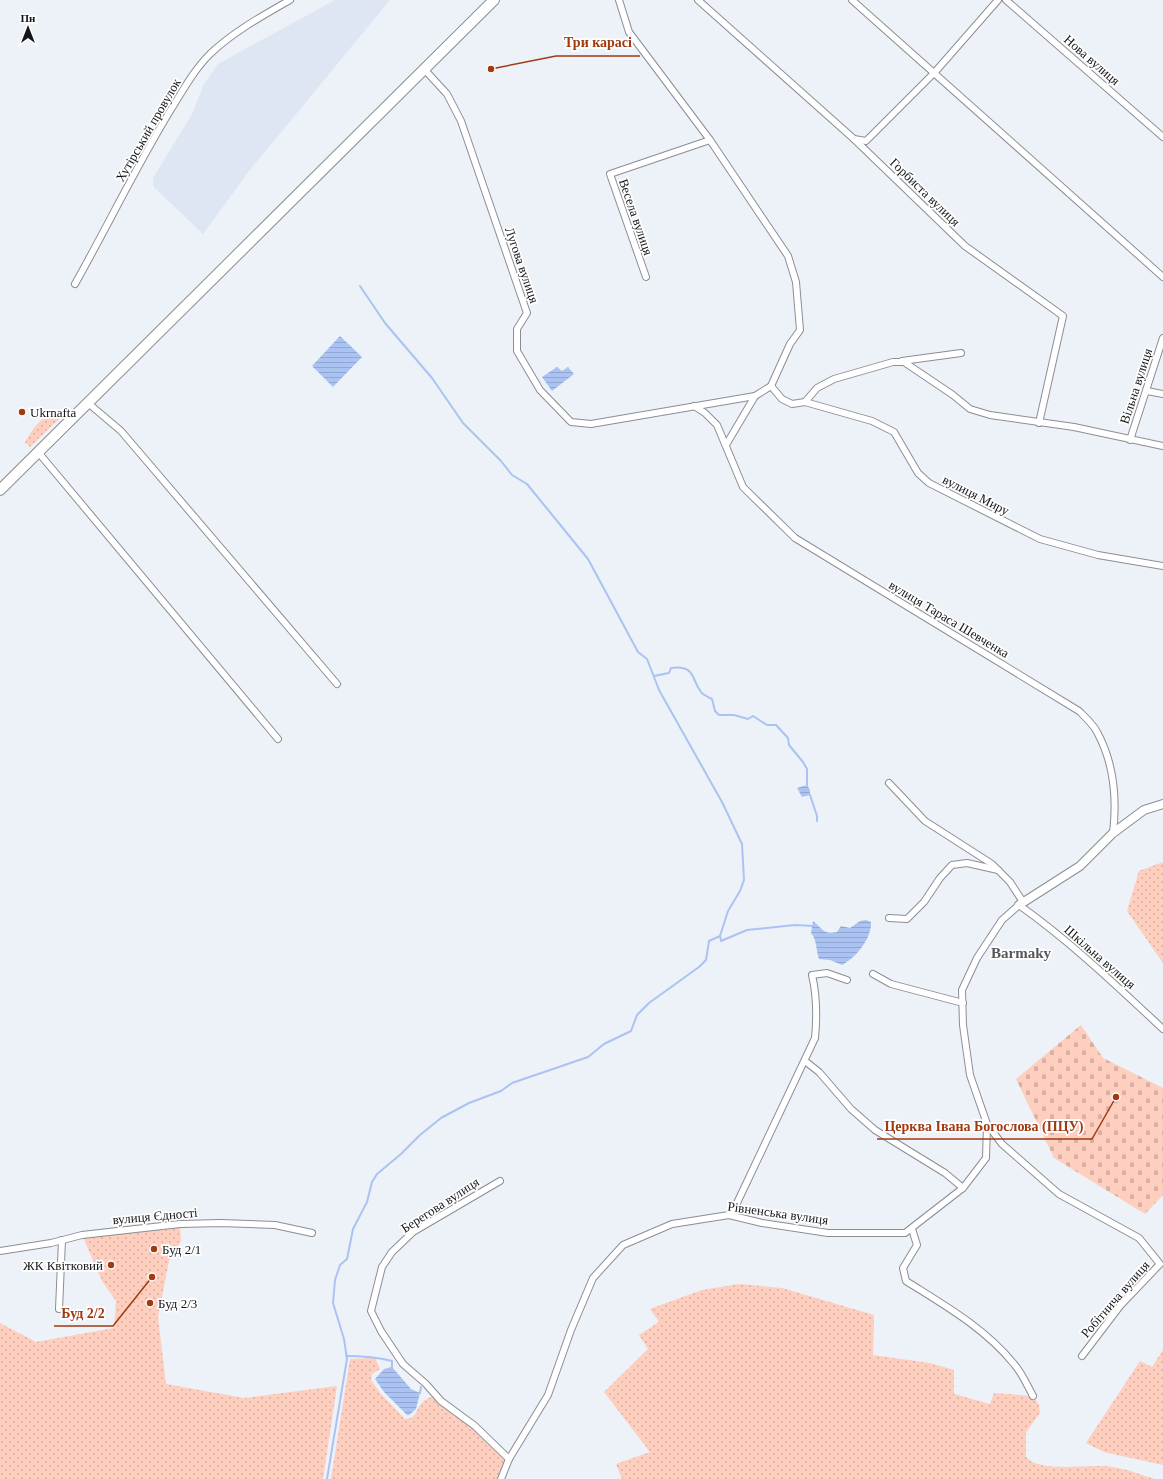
<svg xmlns="http://www.w3.org/2000/svg" width="1163" height="1479" viewBox="0 0 1163 1479" font-family="Georgia,serif">
<style>
.built{fill:#dee5f3}
.green{fill:url(#green-dots)}
.cemetery{fill:url(#cemetery-stones)}
.water{fill:url(#water-rules)}
.lines{fill:none;stroke-linecap:round;stroke-linejoin:round}
.stream{stroke:#abc3f2;stroke-width:2}
.minor-casing{stroke:#8b8e95;stroke-width:8}
.tertiary-casing{stroke:#8b8e95;stroke-width:10}
.primary-casing{stroke:#8b8e95;stroke-width:12}
.minor{stroke:#fff;stroke-width:6}
.tertiary{stroke:#fff;stroke-width:8}
.primary{stroke:#fff;stroke-width:10}
.poi-dot{fill:#a03a11;stroke:#fff;stroke-width:1.5}
.labels{text-anchor:middle;dominant-baseline:central;stroke-width:3.5;stroke-linejoin:round;paint-order:stroke}
.street-label{font-size:13px;fill:#141518;stroke:#fff}
.poi-label{font-size:13px;fill:#141518;stroke:#fff;text-anchor:start}
.quarter-label{font-size:15px;font-weight:bold;fill:#53565b;stroke:#fff}
.leader{fill:none;stroke:#a03a11;stroke-width:1.5}
.callout-dot{fill:#a03a11;stroke:#fff;stroke-width:1.5}
.callout-label{font-size:14px;text-anchor:middle;font-weight:bold;fill:#a03a11;stroke:#fff;stroke-width:3.5;stroke-linejoin:round;paint-order:stroke}
</style>
<defs>
<pattern id="green-dots" width="8" height="8" patternUnits="userSpaceOnUse"><rect width="8" height="8" fill="#fecebf"/><path d="M2 2h.1M6 6h.1" fill="none" stroke="#d9b0a3" stroke-width="1.8" stroke-linecap="round"/></pattern>
<pattern id="cemetery-stones" width="16" height="16" patternUnits="userSpaceOnUse"><rect width="16" height="16" fill="#fecebf"/><path d="M2 7V4a2 2 0 0 1 4 0v3zM10 15v-3a2 2 0 0 1 4 0v3z" fill="#d9b0a3"/></pattern>
<pattern id="water-rules" width="6" height="5" patternUnits="userSpaceOnUse"><rect width="6" height="5" fill="#abc3f2"/><path d="M0 2.5h6" fill="none" stroke="#92a7cf"/></pattern>
</defs>
<rect width="100%" height="100%" fill="#edf1f8"/>
<polygon class="built" points="335,0 390,0 249,171 203,234 153,186 153,178 192,114 204,84 218,64"/>
<g class="green">
<path d="M61,411L63,415L30,447L25,442C33,428 44,412 61,411Z"/>
<polygon points="1163,862 1163,963 1127,911 1139,871"/>
<polygon points="180,1224 181,1241 169,1261 158,1317 166,1384 244,1398 337,1386 323,1479 0,1479 0,1323 36,1342 114,1328 116,1301 102,1281 82,1235"/>
<path d="M739,1284L782,1288L874,1315L873,1355L930,1363L954,1370V1394L990,1404L994,1393L1033,1396L1039,1405L1040,1413L1026,1432V1457C1041,1474 1090,1463 1113,1467C1127,1469 1141,1475 1155,1479H622L616,1464L650,1452L604,1392L648,1349L639,1335L659,1322L650,1309L702,1290Z"/>
<polygon points="1163,1350 1163,1465 1104,1452 1086,1443 1140,1361 1152,1367"/>
<path d="M375,1358L380,1369L372,1374L371,1380L381,1394L405,1419C418,1419 416,1407 424,1401C426,1399 430,1398 433,1396L439,1403L473,1428L506,1460L497,1479H331L350,1359Z"/>
</g>
<polygon class="cemetery" points="1081,1025 1103,1058 1163,1088 1163,1195 1145,1214 1054,1158 1016,1079"/>
<g class="water">
<polygon points="340,336 362,357 333,387 312,366"/>
<polygon points="557,367 562,371 568,367 574,374 552,391 542,377"/>
<polygon points="807,785 810,790 810,795 802,797 797,788"/>
<path d="M866,920L871,922C872,938 856,958 842,965L830,960L819,959C816,950 817,940 811,933L813,921C822,928 823,935 837,932L841,926L850,928L860,921Z"/>
<polygon points="392,1367 411,1389 420,1393 416,1409 409,1415 407,1415 384,1392 375,1379 384,1369"/>
</g>
<g class="lines">
<g class="stream">
<path d="M654,676L669,673L671,668C696,665 691,679 701,692C703,695 708,697 712,699L715,711L719,715H734L748,719L753,716L767,725H776L788,738L789,745L803,762L807,769V785"/>
<polyline points="810,795 817,816 817,821"/>
<polyline points="720,936 721,941 747,930 795,925 813,926"/>
<path d="M346,1356C363,1356 376,1357 392,1361V1367"/>
<polyline points="420,1393 421,1387"/>
<polyline points="327,1479 347,1359 344,1339 333,1303 335,1280 340,1265 347,1259 353,1229 367,1202 372,1182 377,1174 401,1154 420,1135 441,1118 469,1103 501,1091 512,1083 588,1057 604,1044 631,1031 637,1015 649,1003 699,967 706,960 709,941 720,936 728,911 740,891 744,880 742,844 722,802 659,690 647,659 638,652 588,559 527,484 512,475 501,461 463,423 432,378 385,323 360,286"/>
</g>
<defs>
<g id="minor">
<polyline points="619,0 629,32 710,140 788,256 796,282 800,330 790,344 771,386 755,396 726,445"/>
<polyline points="698,0 854,139 965,246 1063,316 1039,423"/>
<polyline points="852,0 1163,277"/>
<polyline points="1006,0 1163,137"/>
<polyline points="424,69 447,94 461,121 527,313 517,329 517,351 540,390 571,422 591,424 755,396"/>
<polyline points="854,139 866,141 935,72 998,0"/>
<polyline points="646,277 610,174 710,140"/>
<path d="M75,284C107,227 136,167 170,111C182,92 193,71 210,54C233,32 262,16 290,0"/>
<polyline points="902,361 961,353"/>
<polyline points="771,386 782,399 792,404 805,402 817,388 834,379 893,362 904,362 953,395 970,409 990,415 1074,427 1163,446"/>
<polyline points="1147,391 1163,394"/>
<polyline points="805,402 872,421 894,432 918,473 929,483 1040,539 1098,555 1163,566"/>
<polyline points="88,403 121,431 337,684"/>
<path d="M694,406L705,413L717,425L743,487L795,538L1079,711C1085,717 1093,724 1097,732C1114,763 1117,799 1113,833"/>
<polyline points="1130,440 1163,338"/>
<polyline points="38,452 278,739"/>
<polyline points="889,783 925,821 992,864 1010,882 1023,902"/>
<polyline points="889,918 907,919 924,902 940,878 952,865 967,863 998,870"/>
<polyline points="873,974 891,984 963,1003"/>
<polyline points="805,1061 819,1072 851,1109 875,1130 945,1173 963,1188"/>
<polyline points="987,1124 1002,1144 1059,1194 1139,1238 1160,1264 1120,1306 1082,1356"/>
<polyline points="500,1181 413,1232 392,1252 382,1267 371,1311 381,1331 403,1364 426,1384 441,1401 475,1426 509,1459"/>
<path d="M729,1215L737,1203L815,1038C817,1017 817,996 812,975L827,973L847,980"/>
<path d="M912,1229L917,1245L903,1268L906,1281C944,1305 985,1328 1014,1364C1022,1373 1027,1385 1033,1396"/>
<polyline points="0,1251 51,1243 82,1235 180,1224 221,1223 275,1225 312,1233"/>
<polyline points="59,1309 62,1240"/>
<path d="M501,1479L509,1459L548,1395L571,1330L593,1278L623,1245L672,1224L729,1215L762,1223L828,1233H905L963,1188L986,1158L987,1124L970,1075L963,1025L962,990L977,958L1002,920L1019,905C1071,942 1117,986 1163,1029"/>
</g>
<polyline id="tertiary" points="1019,905 1080,866 1113,833 1144,810 1163,804"/>
<polyline id="primary" points="0,490 494,0"/>
</defs>
<use href="#minor" class="minor-casing"/>
<use href="#tertiary" class="tertiary-casing"/>
<use href="#primary" class="primary-casing"/>
<use href="#minor" class="minor"/>
<use href="#tertiary" class="tertiary"/>
<use href="#primary" class="primary"/>
</g>
<g class="poi-dot">
<circle cx="22" cy="412" r="4"/>
<circle cx="154" cy="1249" r="4"/>
<circle cx="111" cy="1265" r="4"/>
<circle cx="150" cy="1303" r="4"/>
</g>
<g class="labels">
<g class="street-label">
<text transform="translate(1092 60) rotate(41)">Нова вулиця</text>
<text transform="translate(148 130) rotate(-60)">Хутірський провулок</text>
<text transform="translate(925 192) rotate(44)">Горбиста вулиця</text>
<text transform="translate(636 217) rotate(71)">Весела вулиця</text>
<text transform="translate(522 265) rotate(71)">Лугова вулиця</text>
<text transform="translate(1136 386) rotate(-72)">Вільна вулиця</text>
<text transform="translate(976 495) rotate(27)">вулиця Миру</text>
<text transform="translate(949 619) rotate(31)">вулиця Тараса Шевченка</text>
<text transform="translate(1100 957) rotate(41)">Шкільна вулиця</text>
<text transform="translate(440 1205) rotate(-33)">Берегова вулиця</text>
<text transform="translate(778 1213) rotate(8)">Рівненська вулиця</text>
<text transform="translate(155 1216) rotate(-5)">вулиця Єдності</text>
<text transform="translate(1115 1299) rotate(-49)">Робітнича вулиця</text>
</g>
<g class="poi-label">
<text x="30" y="412">Ukrnafta</text>
<text x="162" y="1249">Буд 2/1</text>
<text x="103" y="1265" text-anchor="end">ЖК Квітковий</text>
<text x="158" y="1303">Буд 2/3</text>
</g>
<g class="quarter-label">
<text x="1021" y="953">Barmaky</text>
</g>
</g>
<path class="leader" d="M491 69L556 56H640M1116 1097L1092 1139H877M152 1277L113 1326H54"/>
<g class="callout-dot">
<circle cx="491" cy="69" r="4"/>
<circle cx="1116" cy="1097" r="4"/>
<circle cx="152" cy="1277" r="4"/>
</g>
<g class="callout-label">
<text x="598" y="47">Три карасі</text>
<text x="984" y="1131">Церква Івана Богослова (ПЦУ)</text>
<text x="83" y="1318">Буд 2/2</text>
</g>
<g transform="translate(28 28)" stroke="#ffffff" stroke-width="3" paint-order="stroke">
<path d="M0-3L7 15L0 10L-7 15Z" fill="#141518"/>
<text y="-6" font-size="11" font-weight="bold" text-anchor="middle" fill="#141518">Пн</text>
</g>
</svg>
